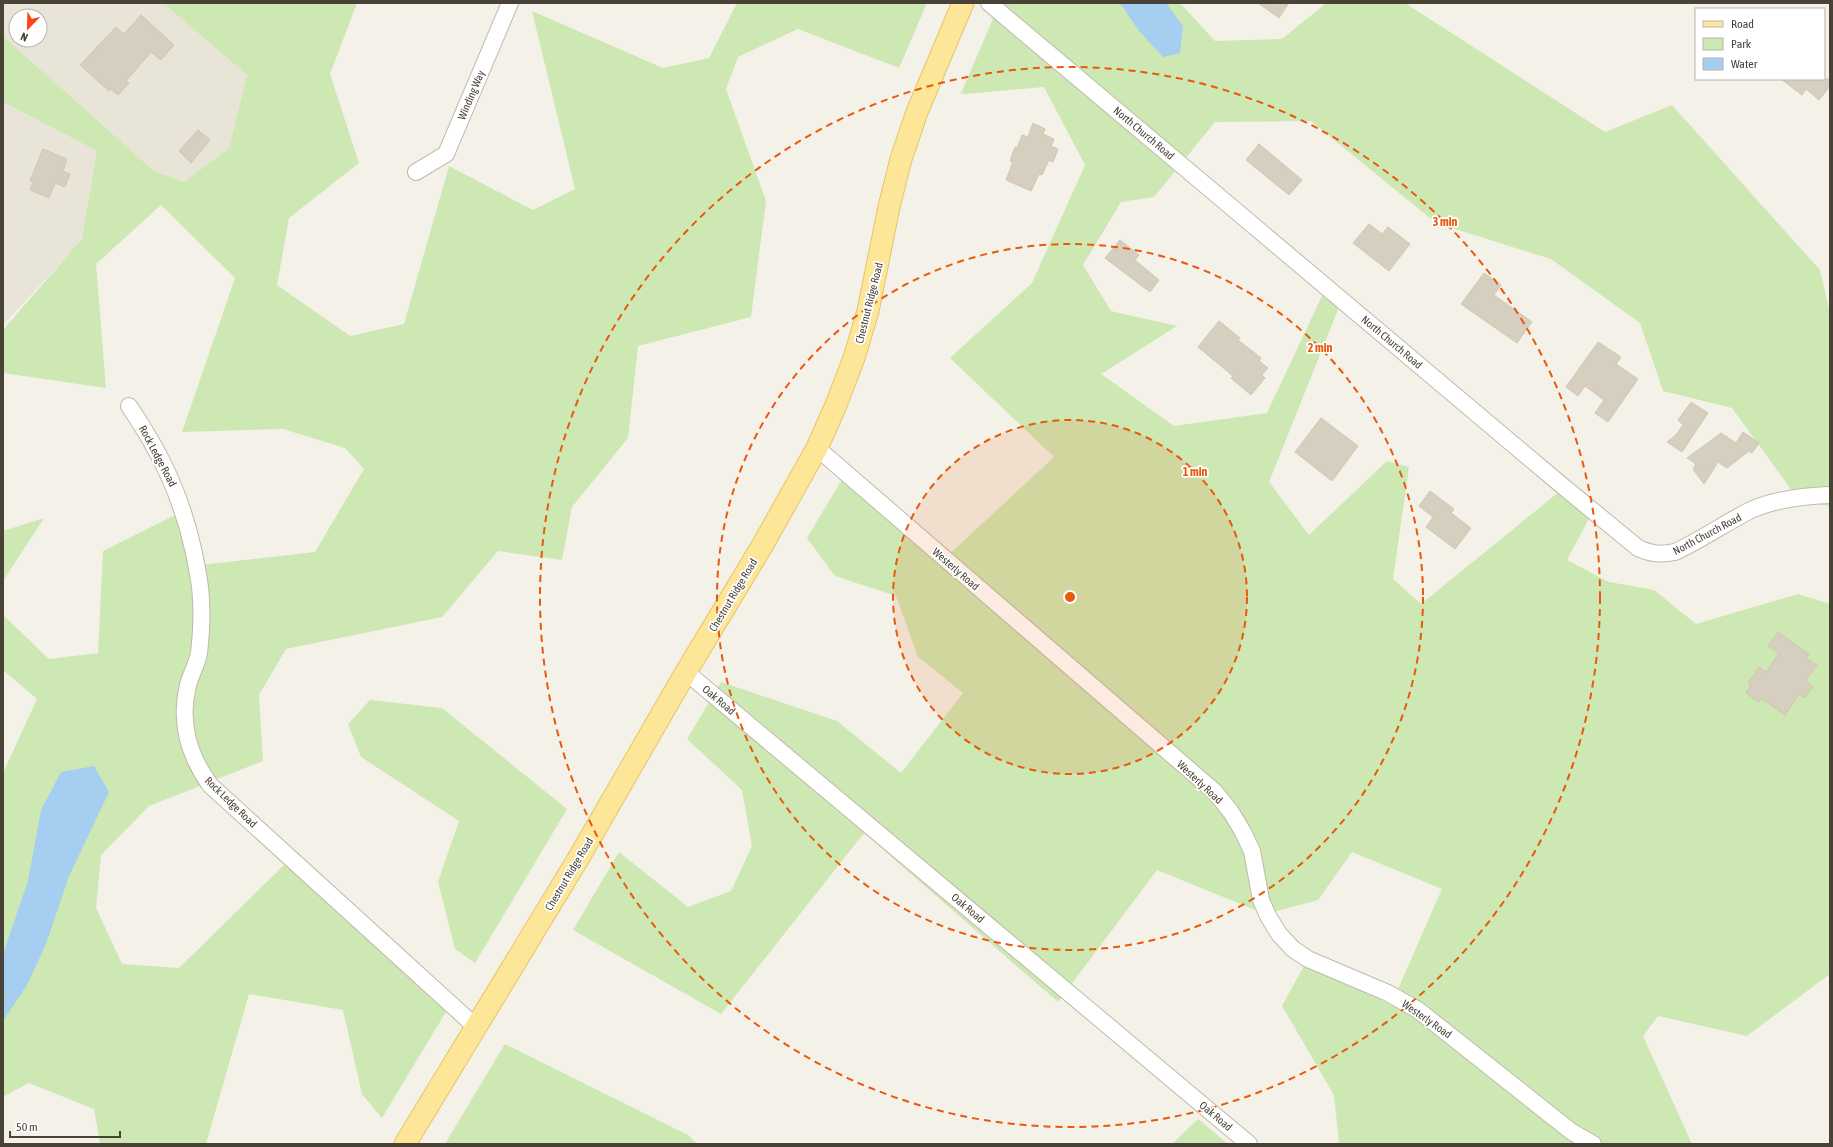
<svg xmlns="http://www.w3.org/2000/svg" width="1833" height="1147" viewBox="0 0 1833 1147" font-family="'Asap Condensed',sans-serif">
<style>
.residential{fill:#e8e4d7;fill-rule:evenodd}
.green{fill:#cde8b2}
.water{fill:#a5cef1}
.building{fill:#d6cebe;stroke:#d1c6b1}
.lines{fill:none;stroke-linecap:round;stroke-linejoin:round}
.minor-casing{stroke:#c0baab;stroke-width:18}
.major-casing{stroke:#e4c567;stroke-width:23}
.minor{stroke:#fff;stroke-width:16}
.major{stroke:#fee698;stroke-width:21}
.ring{fill:none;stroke:#e8590c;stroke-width:2;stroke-dasharray:7 5}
.labels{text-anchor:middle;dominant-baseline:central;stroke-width:3.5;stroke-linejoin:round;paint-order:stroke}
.street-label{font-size:11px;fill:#484237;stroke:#fff}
.centre{fill:#e8590c;stroke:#fff;stroke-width:2}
.ring-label{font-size:12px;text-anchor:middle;font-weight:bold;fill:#e8590c;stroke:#fff;stroke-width:3.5;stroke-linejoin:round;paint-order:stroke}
</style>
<rect width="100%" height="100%" fill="#f4f1e9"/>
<g class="residential">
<path d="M3,3H163L247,75L229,148L184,182L154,171L3,36ZM16,16H40V40H16Z"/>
<polygon points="3,102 97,151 83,239 3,325"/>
</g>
<g class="green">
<polygon points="163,3 357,3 330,74 359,163 289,218 277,285 350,336 404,324 449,166 533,210 575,189 532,11 663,68 709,58 737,3 927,3 899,68 798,29 738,57 726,89 766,201 751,317 638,346 628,438 572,507 562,560 498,551 442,617 286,649 259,695 263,761 149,806 101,855 96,908 122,964 179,968 285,864 449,1007 382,1118 362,1094 343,1010 249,994 206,1144 100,1144 94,1109 29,1083 3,1097 3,773 37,699 3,670 3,615 49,659 98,653 103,551 179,513 191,566 315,552 364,469 345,448 283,429 182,432 235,278 161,205 96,264 106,388 3,373 3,330 82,239 97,151 3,102 3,36 154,171 184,182 229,148 247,75"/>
<polygon points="1000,3 1180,3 1215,41 1282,39 1324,5 1323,3 1405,3 1605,132 1672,105 1820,270 1830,313 1830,506 1798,499 1732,408 1663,391 1640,323 1551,259 1436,223 1311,121 1215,122 1154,197 1121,202 1083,265 1111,311 1177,326 1101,374 1174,426 1267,413 1322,296 1339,307 1269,482 1309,535 1387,461 1409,467 1393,579 1421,604 1560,491 1591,515 1567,560 1609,582 1654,590 1696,624 1798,594 1830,604 1830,974 1747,1036 1658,1016 1643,1036 1692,1144 1339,1144 1334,1095 1282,1006 1306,962 1391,1005 1442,889 1352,852 1318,900 1265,914 1157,870 1058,1002 864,833 721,1014 573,930 619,852 688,907 731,891 752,846 742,790 687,739 721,682 837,721 901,773 963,693 918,657 896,596 835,576 807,538 843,478 944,559 1054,457 950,358 1032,283 1085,165 1044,87 966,94 961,93"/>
<polygon points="44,518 3,581 3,531"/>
<polygon points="370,700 442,708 567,809 475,963 455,949 438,882 459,821 361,757 348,724"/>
<polygon points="505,1044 688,1135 697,1144 445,1144"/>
<polygon points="1198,1119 1228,1144 1172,1144"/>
</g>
<g class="water">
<polygon points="1120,3 1166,3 1183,26 1180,53 1163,57 1139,31"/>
<polygon points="94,766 109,792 69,876 46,944 27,985 3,1021 3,954 28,881 41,810 61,772"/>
</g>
<g class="building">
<polygon points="1258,3 1289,3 1279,18"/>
<polygon points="141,15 174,45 161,60 151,52 126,81 129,83 118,95 111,89 109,91 80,65 116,27 124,34"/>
<polygon points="1781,79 1830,79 1830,86 1819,100 1806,89 1802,95"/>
<polygon points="1033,123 1045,129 1043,134 1054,139 1051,146 1058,149 1053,162 1049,160 1042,175 1039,174 1031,191 1006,180 1013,162 1010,161 1015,147 1017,148 1022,135 1028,137"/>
<polygon points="198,130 210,140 191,163 179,151"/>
<polygon points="1259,144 1302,180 1289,195 1246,160"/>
<polygon points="43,149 67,159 63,171 70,174 65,187 55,183 49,198 30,190 33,182 30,181"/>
<polygon points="1369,224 1382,234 1388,227 1410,244 1389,271 1353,243"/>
<polygon points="1120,240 1139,255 1135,260 1159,280 1150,292 1105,258"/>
<polygon points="1484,273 1501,285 1494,295 1532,322 1517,343 1461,304"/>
<polygon points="1219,321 1240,338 1238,340 1261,358 1259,361 1268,368 1262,375 1265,378 1251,395 1231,378 1233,376 1198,347"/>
<polygon points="1598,342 1621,357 1616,364 1638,379 1608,422 1595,413 1604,400 1585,386 1578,396 1566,387"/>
<polygon points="1691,402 1708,413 1682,452 1667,442 1676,435 1683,425 1678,420"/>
<polygon points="1321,418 1358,446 1332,481 1295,452"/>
<polygon points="1743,432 1759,443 1752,453 1749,451 1727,468 1718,462 1704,484 1693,469 1696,464 1687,458 1721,433 1736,443"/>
<polygon points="1430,491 1454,509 1451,513 1471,528 1455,549 1426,527 1433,517 1419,506"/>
<polygon points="1778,632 1809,654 1806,658 1817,665 1805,681 1813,686 1805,698 1799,694 1785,715 1762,699 1759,702 1746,693 1751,686 1748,683 1759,667 1766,672 1779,653 1768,646"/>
</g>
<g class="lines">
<defs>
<g id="minor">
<path d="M989,3L1559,483L1638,548C1651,554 1661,555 1675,552C1701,540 1725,523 1751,510C1775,499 1804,496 1830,495"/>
<polyline points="416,172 446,154 510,3"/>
<path d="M129,406C161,453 182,497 194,553C197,569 201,585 201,601C202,618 201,636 199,653C197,664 191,674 188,685C179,722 188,754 210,785L476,1027"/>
<polyline points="817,448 1215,792 1231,812 1243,832 1252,851 1261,900 1268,916 1279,934 1293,949 1308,959 1388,993 1418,1010 1572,1132 1593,1144"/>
<polyline points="686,672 1249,1144"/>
</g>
<polyline id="major" points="405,1144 578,859 686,672 762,546 817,448 836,405 854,358 868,311 889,207 901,159 917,112 963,3"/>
</defs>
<use href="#minor" class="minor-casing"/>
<use href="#major" class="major-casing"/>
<use href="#minor" class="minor"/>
<use href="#major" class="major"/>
</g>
<circle cx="1070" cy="597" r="177" fill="#e8590c" fill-opacity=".12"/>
<g class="ring">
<circle cx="1070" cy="597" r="177"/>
<circle cx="1070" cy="597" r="353"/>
<circle cx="1070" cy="597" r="530"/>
</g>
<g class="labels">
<g class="street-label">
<text transform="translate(471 95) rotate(-67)">Winding Way</text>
<text transform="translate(1144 133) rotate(40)">North Church Road</text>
<text transform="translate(869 303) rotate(-76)">Chestnut Ridge Road</text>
<text transform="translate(1392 342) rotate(40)">North Church Road</text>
<text transform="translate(158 456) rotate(62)">Rock Ledge Road</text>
<text transform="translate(1707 534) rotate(-28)">North Church Road</text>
<text transform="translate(956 569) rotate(41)">Westerly Road</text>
<text transform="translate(733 595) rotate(-59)">Chestnut Ridge Road</text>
<text transform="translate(719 700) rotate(40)">Oak Road</text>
<text transform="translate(1200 782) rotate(43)">Westerly Road</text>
<text transform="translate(231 802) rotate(44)">Rock Ledge Road</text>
<text transform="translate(569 874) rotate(-59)">Chestnut Ridge Road</text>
<text transform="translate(968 908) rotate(40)">Oak Road</text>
<text transform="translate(1427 1019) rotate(35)">Westerly Road</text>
<text transform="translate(1216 1116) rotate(40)">Oak Road</text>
</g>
</g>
<circle cx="1070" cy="597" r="6" class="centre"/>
<g class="ring-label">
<text x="1445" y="226">3 min</text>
<text x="1320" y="352">2 min</text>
<text x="1195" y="476">1 min</text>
</g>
<rect width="1833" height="1147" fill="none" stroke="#484237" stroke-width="8"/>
<rect x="1695" y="8" width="130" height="72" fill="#ffffff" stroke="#b6b3af"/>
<rect x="1703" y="21" width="20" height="6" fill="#fee698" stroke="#b6b3af"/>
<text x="1731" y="28" font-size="12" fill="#484237">Road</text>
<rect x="1703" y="38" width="20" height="12" fill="#cde8b2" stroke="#b6b3af"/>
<text x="1731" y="48" font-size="12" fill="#484237">Park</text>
<rect x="1703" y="58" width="20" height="12" fill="#a5cef1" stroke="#b6b3af"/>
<text x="1731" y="68" font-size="12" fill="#484237">Water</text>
<g transform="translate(28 28) rotate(203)"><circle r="19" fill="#ffffff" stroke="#b6b3af"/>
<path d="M0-3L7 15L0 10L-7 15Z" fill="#fa471a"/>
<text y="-6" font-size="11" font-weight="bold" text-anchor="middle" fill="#484237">N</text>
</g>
<path d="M10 1131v6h110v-6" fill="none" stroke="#484237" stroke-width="2"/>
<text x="16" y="1131" font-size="12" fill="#484237" stroke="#ffffff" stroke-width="3" paint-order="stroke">50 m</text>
</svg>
